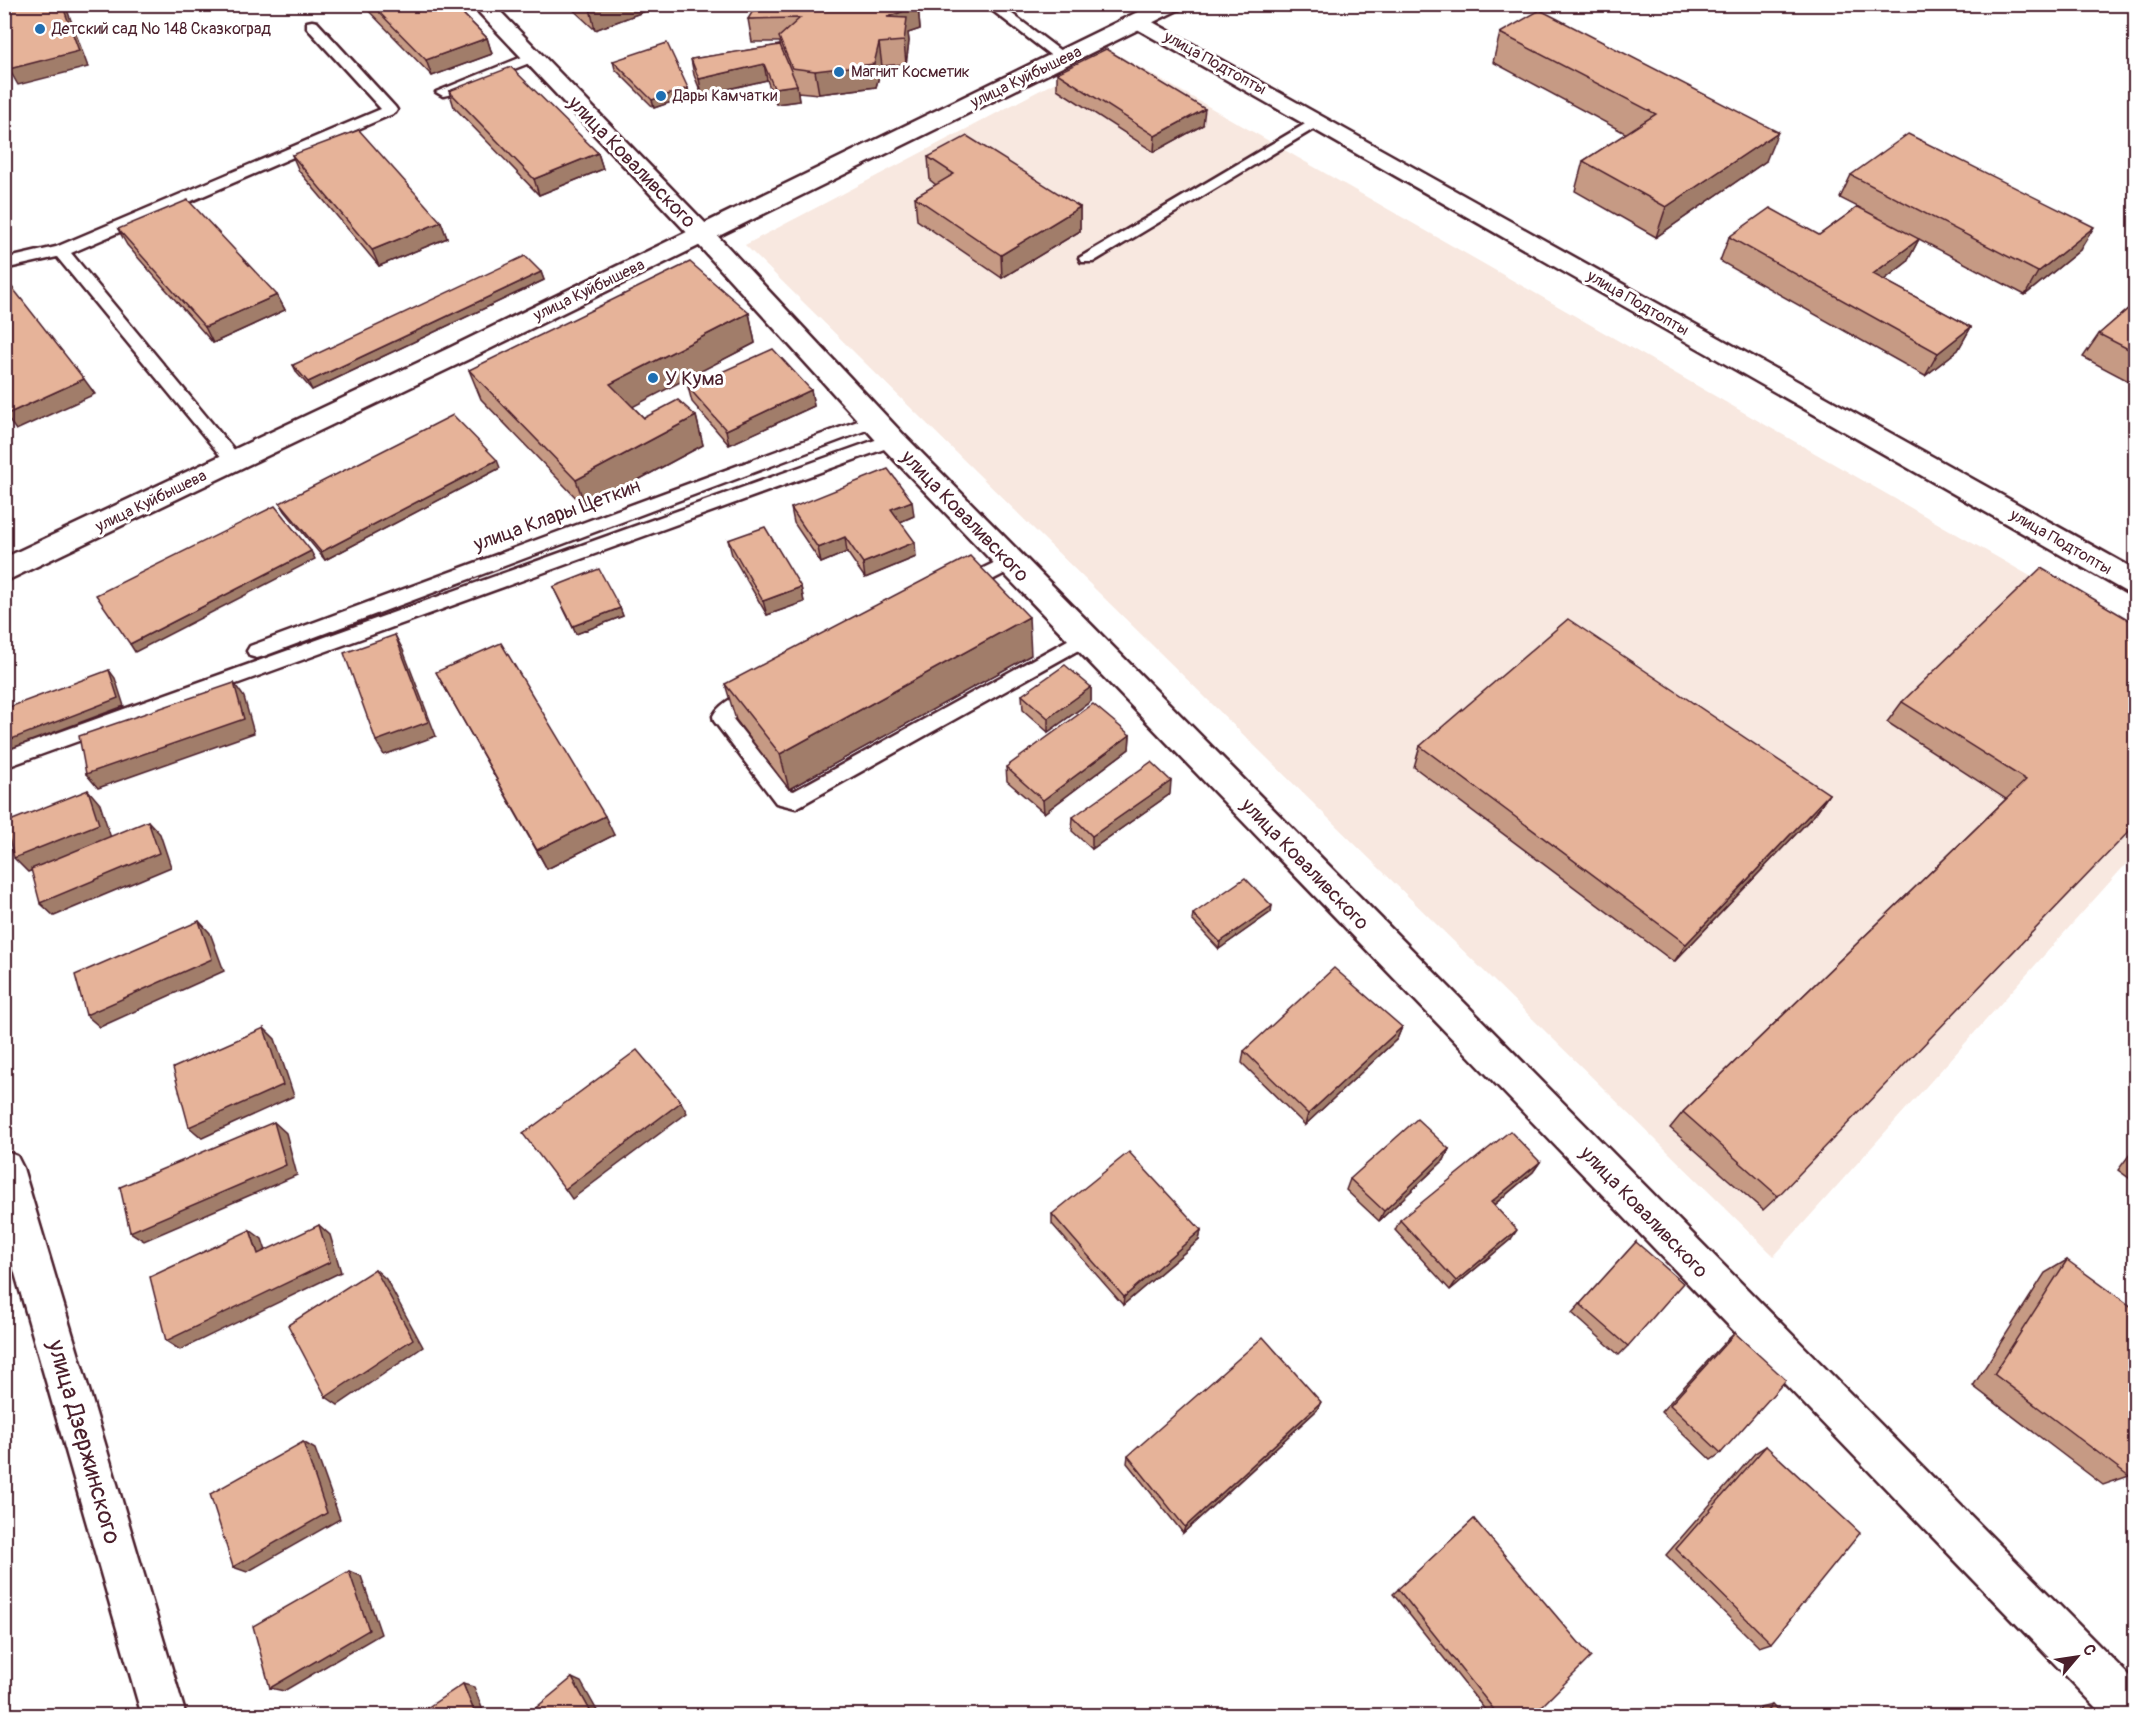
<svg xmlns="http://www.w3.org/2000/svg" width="2140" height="1720" viewBox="0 0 2140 1720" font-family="Pangolin,sans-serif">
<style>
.built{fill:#f8e8e0}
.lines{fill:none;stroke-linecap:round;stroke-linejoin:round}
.lane-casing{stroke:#4a1f2b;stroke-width:5}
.street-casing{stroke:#4a1f2b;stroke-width:5}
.secondary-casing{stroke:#4a1f2b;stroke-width:5}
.lane{fill:#fff;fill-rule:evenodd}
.street{fill:#fff;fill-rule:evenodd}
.secondary{fill:#fff;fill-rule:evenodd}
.wall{fill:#c69a84;stroke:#4a1f2b;stroke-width:1.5}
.shaded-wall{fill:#a17d6b;stroke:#4a1f2b;stroke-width:1.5}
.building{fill:#e6b399;stroke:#4a1f2b;stroke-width:1.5}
.poi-dot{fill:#1f6fb2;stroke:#fff;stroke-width:2}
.labels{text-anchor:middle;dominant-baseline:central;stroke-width:6;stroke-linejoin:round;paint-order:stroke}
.far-poi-label{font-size:16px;fill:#4a1f2b;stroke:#fff;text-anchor:start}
.far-street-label{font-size:16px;fill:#4a1f2b;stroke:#fff}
.street-label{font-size:20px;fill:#4a1f2b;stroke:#fff}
.poi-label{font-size:20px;fill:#4a1f2b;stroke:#fff;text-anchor:start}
.near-street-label{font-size:24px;fill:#4a1f2b;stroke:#fff}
</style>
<rect width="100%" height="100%" fill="#fff"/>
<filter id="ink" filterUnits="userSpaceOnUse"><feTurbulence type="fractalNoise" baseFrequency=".0167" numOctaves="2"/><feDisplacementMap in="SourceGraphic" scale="12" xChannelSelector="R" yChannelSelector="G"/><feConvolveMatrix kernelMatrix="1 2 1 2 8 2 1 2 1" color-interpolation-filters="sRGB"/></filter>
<g filter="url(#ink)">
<polygon class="built" points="1113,52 2135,636 2135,854 1774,1256 745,245"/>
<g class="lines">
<defs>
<g id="lane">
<polygon points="984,4 999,4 1070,58 1063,62 1058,61"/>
<polygon points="312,21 317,22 395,107 397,110 395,113 71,253 240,457 243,461 234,467 228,465 57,257 4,269 4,259 56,247 381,109 307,28 307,22"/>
<polygon points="532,53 539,57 537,60 448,95 443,96 436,92"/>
<polygon points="1317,117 1322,118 1324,121 1322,124 1093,262 1081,262 1079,258"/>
<polygon points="874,415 880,417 883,421 880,425 264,656 257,658 250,656 247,651 250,646"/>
<polygon points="892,434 898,436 901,440 898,444 4,768 4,752"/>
<polygon points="1010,555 1017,557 1019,562 1017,567 969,592 955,592 953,587 955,582"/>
<path d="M1084,631L1091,633L1094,638L1091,643L796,808L776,803L714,721L713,716C720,702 749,686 764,691L767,696L764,701L733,719L789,790L794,791Z"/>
</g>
<g id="street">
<polygon points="471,4 493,4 711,229 902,433 2136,1683 2136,1716 2105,1716 882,447 693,239"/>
<polygon points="1140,15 2136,570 2136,595 2126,592 1132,26 1129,21 1132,16"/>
<polygon points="4,1151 17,1156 23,1168 186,1716 142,1716 4,1235"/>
</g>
<polygon id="secondary" points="1154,4 1182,4 1180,9 467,360 4,582 4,558 449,348"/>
</defs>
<use href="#lane" class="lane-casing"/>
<use href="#street" class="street-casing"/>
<use href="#secondary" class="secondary-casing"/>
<use href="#lane" class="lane"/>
<use href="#street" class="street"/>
<use href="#secondary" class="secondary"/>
</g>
<g class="wall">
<polygon points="362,4 453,4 487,38 492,54 432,76"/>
<polygon points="567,4 650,4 651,9 595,30"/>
<polygon points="918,6 920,29 908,33 909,41 906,64 882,66 876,87 819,94 798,92 799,101 776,104 767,80 702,95 694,75 691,59 780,45 780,42 752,42 748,19"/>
<polygon points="1500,33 1766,161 1656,237 1575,191 1583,161 1627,134 1493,62"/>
<polygon points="613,61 688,88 689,96 654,108 615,69"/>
<polygon points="1057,73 1203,125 1154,152 1057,89"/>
<polygon points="449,91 598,153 603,169 539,195 454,107"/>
<polygon points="292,155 441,222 447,238 379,266 299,171"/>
<polygon points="928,157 1080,207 1080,231 1002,278 917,220 915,197 936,185 930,180"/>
<polygon points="1851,175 2080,250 2025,295 1919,239 1907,262 1884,280 1971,327 1958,350 1925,376 1720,261 1729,237 1819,235 1858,207 1840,198"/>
<polygon points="118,229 277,295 285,310 213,343 127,245"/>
<polygon points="541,272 544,280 312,390 297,373 293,365"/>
<polygon points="2136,302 2136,385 2083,357 2099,334"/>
<polygon points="749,313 755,343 632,406 644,418 696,416 703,445 586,508 481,399 469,370"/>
<polygon points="688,387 811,390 814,406 729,445 692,402"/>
<polygon points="500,468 325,560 285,511 280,503"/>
<polygon points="791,508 914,516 900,522 916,557 865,578 847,552 821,563 794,523"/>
<polygon points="728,540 801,587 804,602 767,615 732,555"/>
<polygon points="553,587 620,608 623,616 576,634"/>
<polygon points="2136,624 1778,1196 1763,1210 1670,1128 1683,1112 2006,799 1887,722 1902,702"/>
<polygon points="1031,655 789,789 736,720 725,684"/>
<polygon points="436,672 614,835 547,869"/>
<polygon points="1091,687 1091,701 1048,732 1023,710 1022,695"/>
<polygon points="1130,735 1129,749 1044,813 1007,781 1006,767"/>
<polygon points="1420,746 1829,794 1815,814 1674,962 1414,767"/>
<polygon points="1170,794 1092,849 1072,831 1073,817"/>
<polygon points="1271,912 1219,949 1192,920 1193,914"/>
<polygon points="1402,1027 1397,1039 1305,1125 1242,1063 1244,1051"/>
<polygon points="2136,1146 2136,1183 2118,1170"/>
<polygon points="1449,1149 1444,1160 1379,1221 1346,1190 1350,1179"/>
<polygon points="1540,1162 1533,1172 1494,1205 1511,1239 1450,1290 1395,1230 1400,1220"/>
<polygon points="1052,1214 1201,1230 1199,1240 1123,1305 1052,1224"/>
<polygon points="1636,1242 1628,1346 1619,1355 1572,1313"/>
<polygon points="2067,1260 2129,1476 2103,1485 1973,1386 2045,1273"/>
<polygon points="1735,1333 1721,1453 1711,1460 1661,1412 1725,1342"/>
<polygon points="1317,1410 1183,1533 1127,1463 1128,1456"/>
<polygon points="1766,1446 1771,1643 1759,1647 1666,1555 1755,1453"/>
<polygon points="1474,1519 1532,1716 1490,1716 1393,1594"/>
<polygon points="1772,1705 1782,1716 1753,1716 1760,1708"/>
</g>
<g class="shaded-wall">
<polygon points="62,4 65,4 88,67 18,85 9,69"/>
<polygon points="589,4 650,4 651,9 595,30"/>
<polygon points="918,6 920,29 908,33 909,41 906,64 904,41 887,17"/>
<polygon points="487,38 492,54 432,76 426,60"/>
<polygon points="879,43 882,66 876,87 819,94 815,71"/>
<polygon points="764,64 767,80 702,95 699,79"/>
<polygon points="797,85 799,101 776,104 774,88"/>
<polygon points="688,88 689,96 654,108 652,100"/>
<polygon points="1205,109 1203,125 1154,152 1155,136"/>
<polygon points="1778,132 1766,161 1656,237 1666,207"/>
<polygon points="598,153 603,169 539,195 534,179"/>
<polygon points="1080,207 1080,231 1002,278 1001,255"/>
<polygon points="441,222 447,238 379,266 372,250"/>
<polygon points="2094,227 2080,250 2025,295 2038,272"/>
<polygon points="1919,239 1907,262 1862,297 1873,274"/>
<polygon points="541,272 544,280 312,390 308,382"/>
<polygon points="277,295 285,310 213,343 205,327"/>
<polygon points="749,313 755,343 619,414 610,384"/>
<polygon points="1971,327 1958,350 1925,376 1938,353"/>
<polygon points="84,379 95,394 16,430 5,415"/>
<polygon points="811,390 814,406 729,445 726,430"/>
<polygon points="696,416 703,445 586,508 576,480"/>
<polygon points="497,460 500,468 325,560 321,552"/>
<polygon points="912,501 914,516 893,525 891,509"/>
<polygon points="845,537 847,552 821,563 818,548"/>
<polygon points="915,542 916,557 865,578 863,563"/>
<polygon points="311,551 315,559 135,652 130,644"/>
<polygon points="801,587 804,602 767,615 763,601"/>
<polygon points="620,608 623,616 576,634 573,626"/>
<polygon points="1029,617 1031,655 789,789 780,754"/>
<polygon points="395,635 403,650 436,736 384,755 376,741"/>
<polygon points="109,670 115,678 124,706 4,751 4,742"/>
<polygon points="234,683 244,697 254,733 98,788 86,774"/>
<polygon points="1091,687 1091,701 1048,732 1048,718"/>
<polygon points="1130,735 1129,749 1044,813 1043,800"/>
<polygon points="1171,781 1170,794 1092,849 1092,836"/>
<polygon points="88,790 100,804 111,838 28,872 14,858"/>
<polygon points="1829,794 1815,814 1674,962 1686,944"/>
<polygon points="605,816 614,835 547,869 537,850"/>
<polygon points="148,821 160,834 171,867 54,916 40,903"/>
<polygon points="1272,906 1271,912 1219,949 1220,942"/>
<polygon points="199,921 210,933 224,971 100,1027 86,1015"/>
<polygon points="1402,1027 1397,1039 1305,1125 1308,1114"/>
<polygon points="264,1028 275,1039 294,1096 202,1138 189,1127"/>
<polygon points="681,1102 687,1113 572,1199 565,1189"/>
<polygon points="274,1122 286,1133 297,1175 144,1241 130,1232"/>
<polygon points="1449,1149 1444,1160 1379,1221 1384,1211"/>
<polygon points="1540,1162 1533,1172 1485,1212 1491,1202"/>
<polygon points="319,1225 330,1235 341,1272 180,1350 166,1341"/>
<polygon points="250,1230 262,1239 270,1263 258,1254"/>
<polygon points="1201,1230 1199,1240 1123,1305 1124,1297"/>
<polygon points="1517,1230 1511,1239 1450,1290 1456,1281"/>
<polygon points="375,1269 386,1279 423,1347 338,1405 326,1397"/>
<polygon points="1321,1402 1317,1410 1183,1533 1185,1527"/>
<polygon points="303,1442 315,1449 340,1519 247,1572 233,1567"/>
<polygon points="349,1571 361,1576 381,1634 284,1691 270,1688"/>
<polygon points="572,1678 581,1682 600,1716 593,1716"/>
<polygon points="463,1684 474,1687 485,1716 476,1716"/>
</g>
<g class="building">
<polygon points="4,4 62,4 79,51 9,69 4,55"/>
<polygon points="371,4 453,4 487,38 426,60"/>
<polygon points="757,4 916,4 918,6 887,17 907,18 904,41 879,43 874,64 815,71 792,68 779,37 800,18 748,19"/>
<polygon points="1540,10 1778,132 1666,207 1583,161 1656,114 1500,33"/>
<polygon points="667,43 688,88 652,100 613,61"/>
<polygon points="780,45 797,85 774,88 764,64 699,79 691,59"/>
<polygon points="1106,49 1205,109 1155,136 1057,73"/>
<polygon points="511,67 598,153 534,179 449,91"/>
<polygon points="359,130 441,222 372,250 292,155"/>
<polygon points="1908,134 2094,227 2038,272 1851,175"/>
<polygon points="967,136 1080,207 1001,255 915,197 954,174 928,157"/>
<polygon points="188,200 277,295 205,327 118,229"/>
<polygon points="1858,207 1919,239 1873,274 1971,327 1938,353 1729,237 1770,208 1819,235"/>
<polygon points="525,256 541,272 308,382 293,365"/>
<polygon points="690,262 749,313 610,384 644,418 678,400 696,416 576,480 469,370"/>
<polygon points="4,277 84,379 5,415 4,415"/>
<polygon points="2136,302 2136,353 2099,334"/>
<polygon points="773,349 811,390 726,430 688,387"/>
<polygon points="453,415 497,460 321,552 280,503"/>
<polygon points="888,469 912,501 891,509 915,542 863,563 845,537 818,548 791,508"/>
<polygon points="275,506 311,551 130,644 96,595"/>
<polygon points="765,527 801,587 763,601 728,540"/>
<polygon points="970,556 1029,617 780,754 725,684"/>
<polygon points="2041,568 2136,624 2136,824 2118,843 1778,1196 1683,1112 2026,780 1902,702"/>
<polygon points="599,569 620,608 573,626 553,587"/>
<polygon points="1568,619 1829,794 1686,944 1420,746"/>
<polygon points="395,635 428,722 376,741 344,653"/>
<polygon points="501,643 605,816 537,850 436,672"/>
<polygon points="1065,665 1091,687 1048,718 1022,695"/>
<polygon points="109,670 118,698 4,742 4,709"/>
<polygon points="234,683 244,719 86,774 79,736"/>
<polygon points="1093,704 1130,735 1043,800 1006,767"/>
<polygon points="1151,762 1171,781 1092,836 1073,817"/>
<polygon points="88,790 99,824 14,858 5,823"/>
<polygon points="148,821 159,853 40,903 31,869"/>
<polygon points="1245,878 1272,906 1220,942 1193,914"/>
<polygon points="199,921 212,959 86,1015 75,975"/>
<polygon points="1334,968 1402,1027 1308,1114 1244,1051"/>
<polygon points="264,1028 283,1085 189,1127 173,1068"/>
<polygon points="637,1050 681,1102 565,1189 523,1134"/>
<polygon points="1417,1119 1449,1149 1384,1211 1350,1179"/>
<polygon points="274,1122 286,1165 130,1232 120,1187"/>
<polygon points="1510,1131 1540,1162 1491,1202 1517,1230 1456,1281 1400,1220"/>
<polygon points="1129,1152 1201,1230 1124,1297 1052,1214"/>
<polygon points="319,1225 330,1262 166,1341 150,1277 250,1230 258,1254"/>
<polygon points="1636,1242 1683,1283 1628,1346 1580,1304"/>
<polygon points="2067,1260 2136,1310 2136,1465 2129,1476 1994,1374"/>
<polygon points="375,1269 413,1339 326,1397 288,1325"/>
<polygon points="1735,1333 1786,1380 1721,1453 1670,1405"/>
<polygon points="1263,1337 1321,1402 1185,1527 1128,1456"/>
<polygon points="303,1442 327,1513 233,1567 210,1494"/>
<polygon points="1766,1446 1860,1533 1771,1643 1676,1549"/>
<polygon points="1474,1519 1591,1657 1532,1716 1499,1716 1398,1589"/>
<polygon points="349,1571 369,1630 270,1688 253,1626"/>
<polygon points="572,1678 593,1716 526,1716"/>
<polygon points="463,1684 476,1716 415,1716"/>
<polygon points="1772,1705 1782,1716 1763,1716"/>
</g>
</g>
<g class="poi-dot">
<circle cx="40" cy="29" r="6"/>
<circle cx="839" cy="72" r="6"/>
<circle cx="661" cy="96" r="6"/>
<circle cx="653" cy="378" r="6"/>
</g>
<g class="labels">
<g class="far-poi-label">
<text x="52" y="29">Детский сад № 148 Сказкоград</text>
<text x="851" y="72">Магнит Косметик</text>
<text x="673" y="96">Дары Камчатки</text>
</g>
<g class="far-street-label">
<text transform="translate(1215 63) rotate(29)">улица Подтопты</text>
<text transform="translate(1026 77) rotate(-26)">улица Куйбышева</text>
<text transform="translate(589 290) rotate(-26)">улица Куйбышева</text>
<text transform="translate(1638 303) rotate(30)">улица Подтопты</text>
<text transform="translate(151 501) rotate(-26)">улица Куйбышева</text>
<text transform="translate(2061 542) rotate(30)">улица Подтопты</text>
</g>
<g class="street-label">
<text transform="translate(632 162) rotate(46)">улица Коваливского</text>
<text transform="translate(557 515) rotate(-20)">улица Клары Цеткин</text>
<text transform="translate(965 516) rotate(46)">улица Коваливского</text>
<text transform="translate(1305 864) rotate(46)">улица Коваливского</text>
<text transform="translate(1644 1212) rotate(46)">улица Коваливского</text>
</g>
<g class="poi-label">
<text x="665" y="378">У Кума</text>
</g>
<g class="near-street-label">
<text transform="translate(84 1442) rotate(74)">улица Дзержинского</text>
</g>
</g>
<rect width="2140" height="1720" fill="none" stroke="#fff" stroke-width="24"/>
<rect x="12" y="12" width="2116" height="1696" fill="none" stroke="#4a1f2b" stroke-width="2" filter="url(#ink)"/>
<g transform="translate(2077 1657) rotate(61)" stroke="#ffffff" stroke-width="4.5" paint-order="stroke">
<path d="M0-4.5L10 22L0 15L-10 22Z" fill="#4a1f2b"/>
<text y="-9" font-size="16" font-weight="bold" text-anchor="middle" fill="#4a1f2b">С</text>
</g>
</svg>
